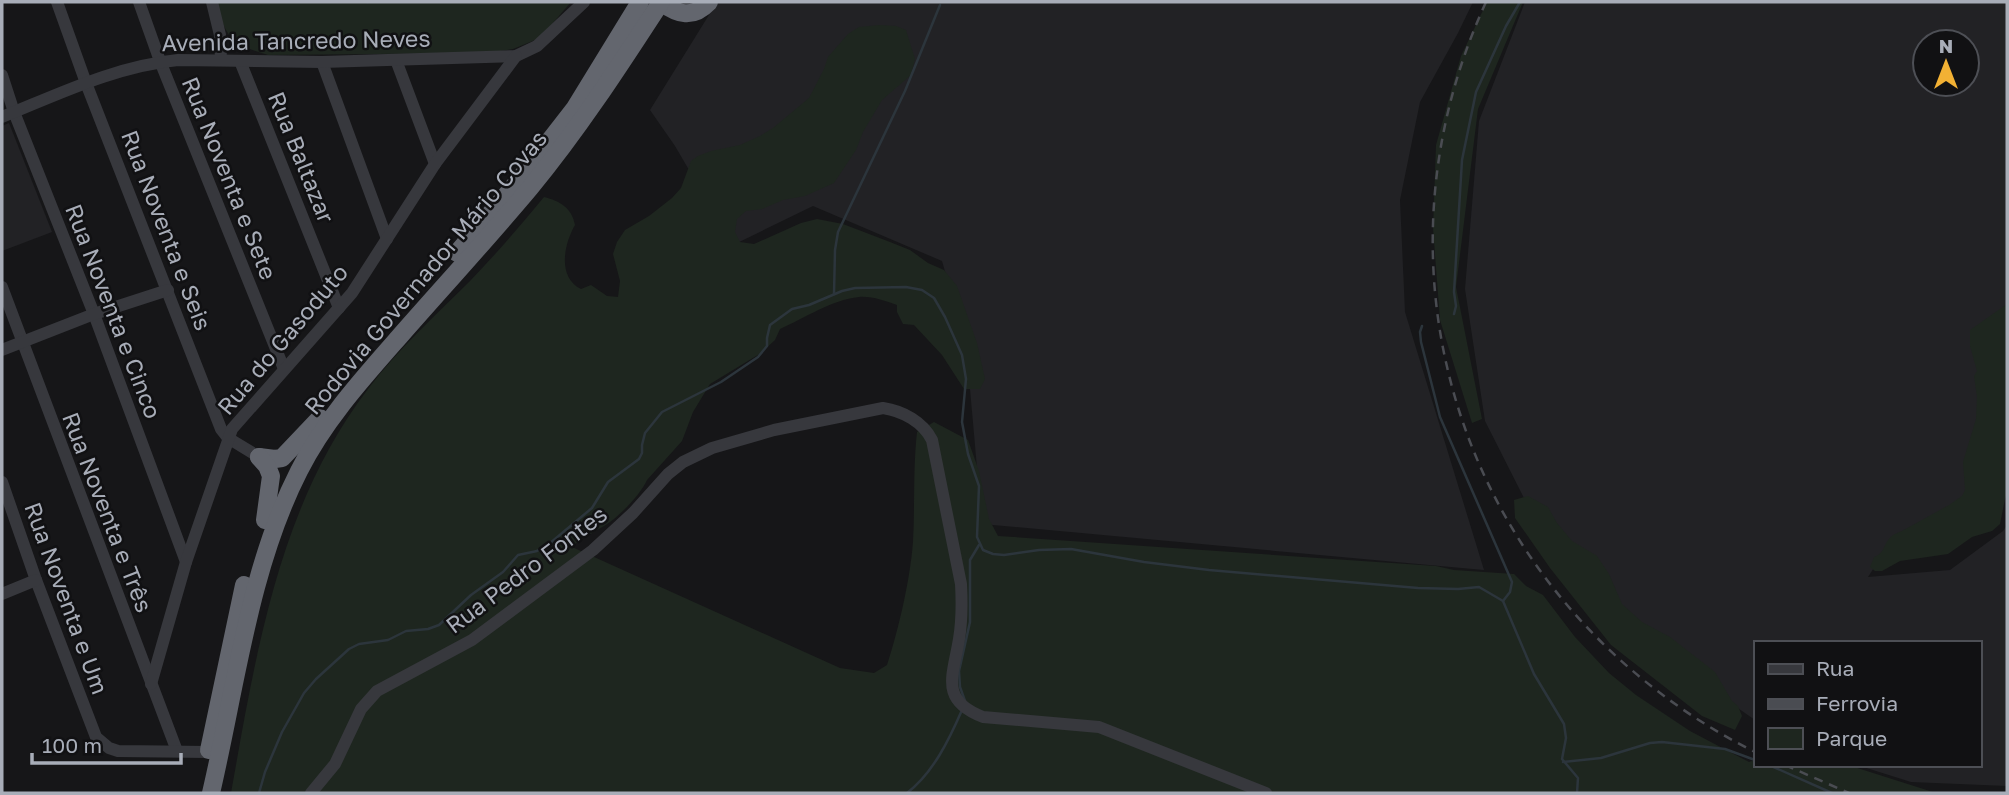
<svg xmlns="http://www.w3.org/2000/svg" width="2009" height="795" viewBox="0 0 2009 795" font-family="'Golos Text',sans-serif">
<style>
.built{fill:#222225;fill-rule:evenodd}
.green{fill:#1e261f}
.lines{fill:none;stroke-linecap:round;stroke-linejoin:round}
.stream{stroke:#2c353c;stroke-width:2.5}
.minor{stroke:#37383d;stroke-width:12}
.highway{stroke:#63666e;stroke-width:18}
.rail{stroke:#4a4c52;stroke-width:2.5;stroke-dasharray:9 7;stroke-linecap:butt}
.labels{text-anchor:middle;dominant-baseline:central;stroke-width:5;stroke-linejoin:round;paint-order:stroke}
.street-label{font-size:23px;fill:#a8adb8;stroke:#111113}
</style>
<rect width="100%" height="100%" fill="#161618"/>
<g class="built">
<polygon points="717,2 1473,2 1458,33 1420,102 1400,200 1405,312 1484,570 982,524 966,344 942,261 813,206 733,245 675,146 650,110"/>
<path d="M1525,2H2007V312L1982,381L1972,492L1890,543L1868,577L1950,570L2003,531L2007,525V786L1911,782L1857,765H1979V643H1755V720L1653,649L1525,500L1485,421L1465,289L1479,121ZM1925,42H1967V84H1925Z"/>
<polygon points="9,123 52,232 2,251 2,126"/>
</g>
<g class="green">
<path d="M215,2H571L540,38L513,49L488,53L268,55C230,44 227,38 215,2Z"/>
<polygon points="1487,2 1523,2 1478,109 1456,287 1482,419 1472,423 1440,320 1433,228 1436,145 1461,56"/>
<path d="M880,25L896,26L906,30L915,59L911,75L882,100L863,132L856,150L834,183L805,196L783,200L762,209L746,211L737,219L735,232L740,242L754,244L801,223L817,219L843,224L890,242L910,250L928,263L944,270L957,286L977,343L985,379L980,389H964L942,355L914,325L903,324L897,312V305C885,301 872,296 859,297C831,300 805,318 780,329L775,340L761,353L710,384L693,412L682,441L647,480C641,493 626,509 614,519C601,530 584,535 572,547L840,668L874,673L887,665C899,628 910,580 913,542C915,505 913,468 917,432L934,422L968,440L979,471L989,519L998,536L1436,566L1454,570L1514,574L1526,586L1543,595L1575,637L1609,673L1636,695L1690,731L1749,762L1755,760V765H1848L1936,793H231C256,653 279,505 368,389C398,349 435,316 470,281C496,254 520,226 544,197C560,201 572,208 575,225C564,244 557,277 581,289L591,285L607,296L618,297L620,281L613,254L617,242L625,230L649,216L672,198L681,188L691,161L698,156L711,151L740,145L760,136L773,128L809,98L824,69L828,57L848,34L859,27Z"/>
<path d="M2007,304V493L2005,499L2000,524L1992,531L1972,537L1948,554L1900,561L1882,571H1875L1870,567L1874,557C1889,552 1880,538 1902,531L1949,505L1962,496L1965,490L1963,462L1976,419L1977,397L1974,376L1977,371L1970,346V330Z"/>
<polygon points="1528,496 1548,507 1557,523 1572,541 1597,556 1609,574 1622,604 1642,622 1670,637 1715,672 1732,701 1738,706 1742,716 1735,730 1702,716 1611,645 1550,568 1515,518 1514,500"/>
</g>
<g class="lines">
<g class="stream">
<polyline points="367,2 368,2"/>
<polyline points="834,294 835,250 838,232 905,91 940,5"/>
<polyline points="1454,314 1456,306 1454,292 1462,160 1476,92 1506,26 1520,2"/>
<polyline points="1422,326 1420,332 1421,342 1440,417 1512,582 1510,592 1503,601"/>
<polyline points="965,701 960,687 959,671 970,622 970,560 979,545"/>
<polyline points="1563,762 1601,758 1650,743 1662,742 1725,749 1755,760"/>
<polyline points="1769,765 1832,793"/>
<polyline points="259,793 265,772 282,732 304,693 316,679 349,649 359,644 388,640 406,631 428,629 439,625 471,595 503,572 518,555 537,551 549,544 592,508 608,482 639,459 642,453 642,445 645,433 662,412 721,382 758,357 767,346 767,338 770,325 792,309 809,305 842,291 855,288 906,287 922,290 934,298 945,317 962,355 966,379 962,422 968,454 979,486 977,537 983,550 993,554 1004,555 1039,550 1071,549 1144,562 1209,570 1418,588 1458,589 1479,587 1503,601 1534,674 1564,724 1566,738 1562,759 1578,778 1577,793"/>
<path d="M907,793C933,773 949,740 962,710"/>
</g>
<g class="minor">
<polyline points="57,2 86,83 221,429 228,438 259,457"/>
<polyline points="139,2 160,61 284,369"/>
<polyline points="212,2 220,35 221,60"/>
<polyline points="396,60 435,164"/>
<polyline points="240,61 339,308"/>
<polyline points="322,62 387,239"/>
<polyline points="2,75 14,112 94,314 186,562"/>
<path d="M2,117C59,94 116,66 178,60L322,62L516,56L537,46L584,2"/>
<polyline points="2,287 177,751"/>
<polyline points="2,350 94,314 168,290"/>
<polyline points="2,482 36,580 96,737 109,748 118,751 208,752"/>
<polyline points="2,594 36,580"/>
<polyline points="151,684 186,562 232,429 352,293 435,164 516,56"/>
<path d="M311,793L335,764L361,709L377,691L472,640L593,550L633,513L668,474L683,462L712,448L774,430L883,408C903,411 923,422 932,440L961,584C962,602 962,621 959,639C953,676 939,700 983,717L1099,727L1266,793"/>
</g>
<g class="highway">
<path d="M661,2C678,15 693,19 709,2"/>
<polyline points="457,253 519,180 575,108 640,2"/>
<polyline points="259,457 275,459 282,458 320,418"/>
<polyline points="259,457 267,466 271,476 265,520"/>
<polyline points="209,750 244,585"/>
<path d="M211,793C236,687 249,569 299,471C324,421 363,378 400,336C443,287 488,238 530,188C578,130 620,65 661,2"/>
</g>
<g class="rail">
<path d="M1486,2C1354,289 1476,612 1755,752"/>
<polyline points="1785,765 1849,793"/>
</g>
</g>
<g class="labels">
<g class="street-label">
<text transform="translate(296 40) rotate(-1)">Avenida Tancredo Neves</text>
<text transform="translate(302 157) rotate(68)">Rua Baltazar</text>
<text transform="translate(230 178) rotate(68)">Rua Noventa e Sete</text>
<text transform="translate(167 230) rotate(69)">Rua Noventa e Seis</text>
<text transform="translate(425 272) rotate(-50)">Rodovia Governador Mário Covas</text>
<text transform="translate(114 311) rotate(69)">Rua Noventa e Cinco</text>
<text transform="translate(282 339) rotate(-50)">Rua do Gasoduto</text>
<text transform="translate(108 512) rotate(69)">Rua Noventa e Três</text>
<text transform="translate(526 569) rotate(-37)">Rua Pedro Fontes</text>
<text transform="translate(67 598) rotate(70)">Rua Noventa e Um</text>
</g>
</g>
<rect width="2009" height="795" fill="none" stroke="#a8adb8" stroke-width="7"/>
<rect x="1754" y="641" width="228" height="126" fill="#111113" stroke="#4d4f55" stroke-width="2"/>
<rect x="1768" y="664" width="35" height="10" fill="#37383d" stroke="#4d4f55" stroke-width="2"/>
<text x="1816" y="676" font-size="21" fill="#a8adb8">Rua</text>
<rect x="1768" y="699" width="35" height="10" fill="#4a4c52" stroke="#4d4f55" stroke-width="2"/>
<text x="1816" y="711" font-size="21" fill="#a8adb8">Ferrovia</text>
<rect x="1768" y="728" width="35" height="21" fill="#1e261f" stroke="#4d4f55" stroke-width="2"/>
<text x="1816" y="746" font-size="21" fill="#a8adb8">Parque</text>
<g transform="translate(1946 63)"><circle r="33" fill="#111113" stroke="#4d4f55" stroke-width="2"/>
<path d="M0-5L12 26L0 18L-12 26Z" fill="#f2b134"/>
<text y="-10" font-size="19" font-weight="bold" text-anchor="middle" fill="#a8adb8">N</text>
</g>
<path d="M32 753v10h149v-10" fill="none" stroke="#a8adb8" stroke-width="3.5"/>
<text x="42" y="753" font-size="21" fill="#a8adb8" stroke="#111113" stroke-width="5" paint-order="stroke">100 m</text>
</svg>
